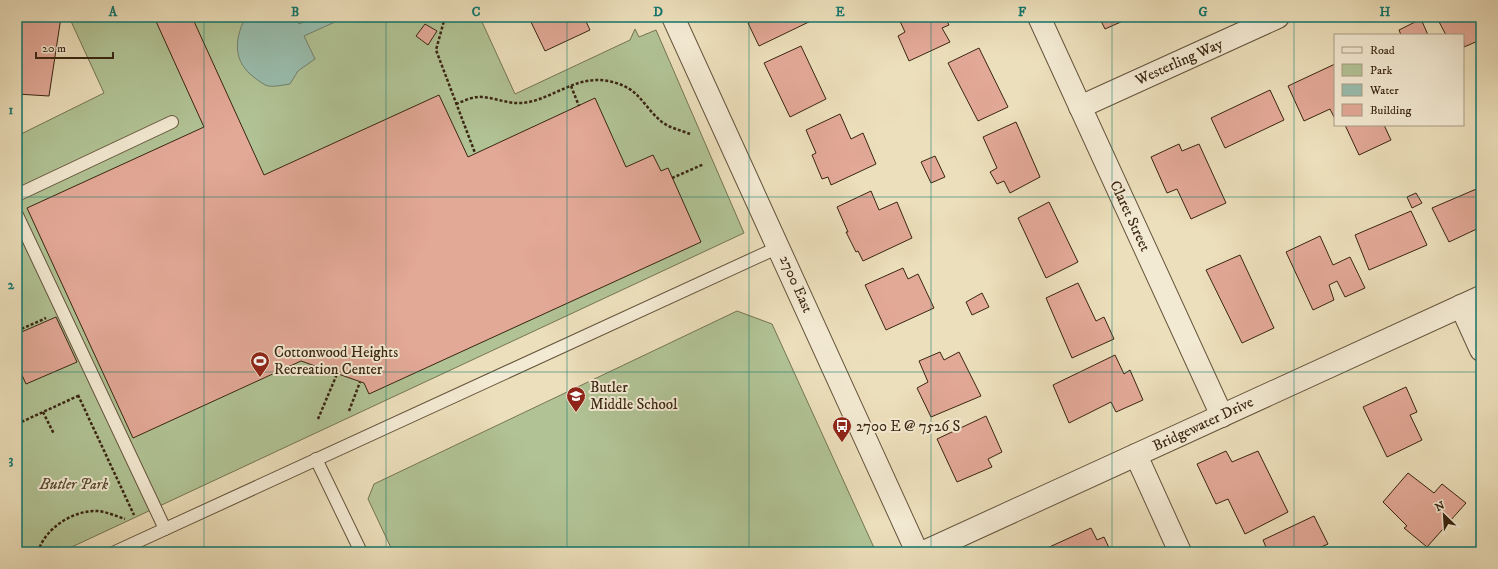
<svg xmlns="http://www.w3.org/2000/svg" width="1498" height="569" viewBox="0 0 1498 569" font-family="'IM FELL DW Pica',serif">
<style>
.green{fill:#b1c395;stroke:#757454}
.water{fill:#99bdad;stroke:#73806f}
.building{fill:#e3a997;stroke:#392512}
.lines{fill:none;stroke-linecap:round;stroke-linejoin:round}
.service-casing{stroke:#66543c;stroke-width:14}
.minor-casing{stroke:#66543c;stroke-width:24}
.tertiary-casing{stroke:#66543c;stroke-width:24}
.path{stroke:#392512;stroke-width:2.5;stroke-dasharray:3 2;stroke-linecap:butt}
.service{stroke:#f3ead3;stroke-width:12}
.minor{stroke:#f3ead3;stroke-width:22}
.tertiary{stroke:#f3ead3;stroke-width:22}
.grid{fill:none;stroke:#0f766e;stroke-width:1;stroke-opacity:0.55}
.labels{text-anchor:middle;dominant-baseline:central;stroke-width:4;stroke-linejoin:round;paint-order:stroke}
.street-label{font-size:15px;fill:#392512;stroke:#f3ead3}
.poi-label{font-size:15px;fill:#392512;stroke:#f3ead3;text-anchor:start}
.park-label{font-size:15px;font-style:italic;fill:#574c33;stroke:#f3ead3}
.neatline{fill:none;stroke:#0f766e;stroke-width:1.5}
.grid-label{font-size:13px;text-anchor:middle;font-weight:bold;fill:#0f766e}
</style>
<rect width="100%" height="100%" fill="#ecdfbb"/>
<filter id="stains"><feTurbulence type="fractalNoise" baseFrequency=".005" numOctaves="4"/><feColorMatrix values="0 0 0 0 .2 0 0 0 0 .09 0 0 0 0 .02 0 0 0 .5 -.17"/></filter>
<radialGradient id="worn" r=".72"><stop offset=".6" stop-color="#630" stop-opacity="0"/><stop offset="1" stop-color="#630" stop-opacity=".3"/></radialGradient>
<g class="green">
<polygon points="69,17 493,17 482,22 515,94 630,40 635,29 639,37 656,30 744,233 61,552 17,552 17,136 104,93"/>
<polygon points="737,311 772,324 876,552 393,552 368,499 374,484"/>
</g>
<path class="water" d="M244,17H296L299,24L306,21L305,17H346L304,36L315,59L298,71L290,84C283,85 275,87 268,86C264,85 259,81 255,78C233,62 234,41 245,18Z"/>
<g class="building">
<polygon points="17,17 61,17 49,96 17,94"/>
<polygon points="154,17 192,17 264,175 439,95 468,157 595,98 626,167 653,155 661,171 668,168 701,242 369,394 364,383 301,361 133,438 27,208 204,127"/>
<polygon points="535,17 584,17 590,30 545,51 530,20"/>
<polygon points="763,17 814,17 815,19 759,46 748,23"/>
<polygon points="898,17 945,17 949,25 942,28 950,42 909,61 898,36 905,32"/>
<polygon points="1099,17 1132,17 1105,29"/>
<polygon points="1439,17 1481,17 1481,46 1478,41 1464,47 1463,35 1446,35 1437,18"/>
<polygon points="1421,19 1428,35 1401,35 1399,30"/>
<polygon points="425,24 437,31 428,45 416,36"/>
<polygon points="801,46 826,99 790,117 764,63"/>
<polygon points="979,48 1008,107 978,121 948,63"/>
<polygon points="1335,64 1335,119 1330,109 1304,121 1288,86"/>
<polygon points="1270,90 1284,120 1225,148 1211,118"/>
<polygon points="840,114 851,139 863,133 876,164 831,185 828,177 822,179 812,155 816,153 806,130"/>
<polygon points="1016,122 1040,177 1010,193 1004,181 997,184 990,172 997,168 983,137"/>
<polygon points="1345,125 1384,125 1391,140 1359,155"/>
<polygon points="1179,144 1182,151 1199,144 1226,203 1191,219 1177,189 1167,193 1151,157"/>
<polygon points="935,156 945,177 931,183 921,162"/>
<polygon points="1481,187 1481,227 1449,242 1432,208"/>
<polygon points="871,191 879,210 897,202 912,238 863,261 858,251 856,252 846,232 848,232 837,207"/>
<polygon points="1416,193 1422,203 1412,208 1407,197"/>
<polygon points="1049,202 1078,262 1046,278 1018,218"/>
<polygon points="1411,211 1427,245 1369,270 1355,235"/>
<polygon points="1320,236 1333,265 1350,257 1365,288 1345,297 1337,281 1329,285 1334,300 1313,310 1286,252"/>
<polygon points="1240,255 1274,328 1242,343 1206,270"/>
<polygon points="903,268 908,279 918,274 934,308 886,330 865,285"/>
<polygon points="1078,283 1096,321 1104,317 1114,339 1072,358 1046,298"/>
<polygon points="982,293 989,307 972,315 966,302"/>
<polygon points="56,317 77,362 26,384 17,364 17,334"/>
<polygon points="940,352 944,360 959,352 981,396 931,417 917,388 928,382 919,361"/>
<polygon points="1115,355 1124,374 1130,370 1143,400 1116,412 1111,402 1069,423 1053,385"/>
<polygon points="1406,387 1417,412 1410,415 1422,440 1387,457 1363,407"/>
<polygon points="986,416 1002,452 988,459 992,467 957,482 937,439"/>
<polygon points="1226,451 1232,462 1258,451 1288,512 1245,534 1228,499 1216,504 1197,464"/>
<polygon points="1408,473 1434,493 1442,484 1466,503 1427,547 1404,528 1407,526 1383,502"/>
<polygon points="1314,516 1328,544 1319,548 1321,552 1268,552 1263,540"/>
<polygon points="1091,528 1097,540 1104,537 1111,552 1047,552 1045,549"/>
</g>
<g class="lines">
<defs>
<g id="service">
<polyline points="17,195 172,122"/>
<polyline points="17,215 165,529"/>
<polyline points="316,459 361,552"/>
<polyline points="115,552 779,247"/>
</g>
<g id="minor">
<polyline points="1039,17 1222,416"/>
<polyline points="1080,107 1278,17"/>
<polyline points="1461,306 1481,350"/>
<polyline points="1136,455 1180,552"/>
<polyline points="924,552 1481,297"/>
</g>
<polyline id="tertiary" points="673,17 917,552"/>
</defs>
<use href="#service" class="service-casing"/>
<use href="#minor" class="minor-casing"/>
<use href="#tertiary" class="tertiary-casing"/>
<g class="path">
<polyline points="445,17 436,50 475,153"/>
<polyline points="571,86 579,106"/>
<path d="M456,104C464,101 473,96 482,97C496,98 508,104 522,103C548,101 570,80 597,80C611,80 627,85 637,95C645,103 652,114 662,122C670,128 680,130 690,134"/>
<polyline points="672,178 704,164"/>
<polyline points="17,331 46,318"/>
<polyline points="78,395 134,515"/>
<polyline points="349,411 360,382"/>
<polyline points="43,412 54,434"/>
<polyline points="318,419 337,374"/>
<polyline points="17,424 80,395"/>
<polyline points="17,450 18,451"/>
<path d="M38,552C45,528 73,510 98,511C107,512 116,516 125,519"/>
</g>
<use href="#service" class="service"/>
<use href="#minor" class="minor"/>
<use href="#tertiary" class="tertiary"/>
</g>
<path class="grid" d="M204,17V552M386,17V552M567,17V552M749,17V552M931,17V552M1112,17V552M1294,17V552M17,197H1481M17,372H1481"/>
<defs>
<symbol id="stadium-pin" viewBox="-11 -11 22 30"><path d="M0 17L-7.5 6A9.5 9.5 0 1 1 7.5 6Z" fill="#8f2418" stroke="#f3ead3"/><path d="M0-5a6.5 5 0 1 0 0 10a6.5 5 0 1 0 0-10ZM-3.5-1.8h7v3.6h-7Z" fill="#fff"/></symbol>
<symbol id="school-pin" viewBox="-11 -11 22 30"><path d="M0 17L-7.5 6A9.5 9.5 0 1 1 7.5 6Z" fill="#8f2418" stroke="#f3ead3"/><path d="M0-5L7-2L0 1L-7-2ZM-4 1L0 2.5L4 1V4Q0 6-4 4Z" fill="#fff"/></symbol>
<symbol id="bus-pin" viewBox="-11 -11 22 30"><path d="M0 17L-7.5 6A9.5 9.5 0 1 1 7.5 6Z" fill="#8f2418" stroke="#f3ead3"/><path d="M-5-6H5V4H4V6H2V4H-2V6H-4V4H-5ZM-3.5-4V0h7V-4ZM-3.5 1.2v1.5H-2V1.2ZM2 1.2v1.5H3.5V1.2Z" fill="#fff"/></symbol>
</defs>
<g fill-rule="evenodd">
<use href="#stadium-pin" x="249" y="350" width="22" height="30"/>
<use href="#school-pin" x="565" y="385" width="22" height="30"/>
<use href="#bus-pin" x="831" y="415" width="22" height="30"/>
</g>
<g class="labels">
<g class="street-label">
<text transform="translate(1179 62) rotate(-24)">Westerling Way</text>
<text transform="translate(1130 216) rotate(65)">Claret Street</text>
<text transform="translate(796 284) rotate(66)">2700 East</text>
<text transform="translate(1203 424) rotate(-25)">Bridgewater Drive</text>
</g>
<g class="poi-label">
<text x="274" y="352">Cottonwood Heights<tspan x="274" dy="17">Recreation Center</tspan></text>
<text x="590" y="387">Butler<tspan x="590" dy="17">Middle School</tspan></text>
<text x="856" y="426">2700 E @ 7526 S</text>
</g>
<g class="park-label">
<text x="74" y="484">Butler Park</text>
</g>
</g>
<rect width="1498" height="569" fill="none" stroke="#ecdfbb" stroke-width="44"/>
<rect x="1334" y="34" width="130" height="92" fill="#f3ead3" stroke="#a99b86"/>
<rect x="1342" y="47" width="20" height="6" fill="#f3ead3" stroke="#a99b86"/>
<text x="1370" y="54" font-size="12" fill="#392512">Road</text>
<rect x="1342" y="64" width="20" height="12" fill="#b1c395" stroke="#a99b86"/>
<text x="1370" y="74" font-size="12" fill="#392512">Park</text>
<rect x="1342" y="84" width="20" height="12" fill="#99bdad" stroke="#a99b86"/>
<text x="1370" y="94" font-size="12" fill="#392512">Water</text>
<rect x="1342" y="104" width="20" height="12" fill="#e3a997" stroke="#a99b86"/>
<text x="1370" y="114" font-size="12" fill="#392512">Building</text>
<g transform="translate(1444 515) rotate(335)" stroke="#f3ead3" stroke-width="3" paint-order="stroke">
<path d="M0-3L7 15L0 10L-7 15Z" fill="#392512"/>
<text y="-6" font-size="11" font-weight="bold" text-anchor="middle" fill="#392512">N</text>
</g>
<path d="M36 52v6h77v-6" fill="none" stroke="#392512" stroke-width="2"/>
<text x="42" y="52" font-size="12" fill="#392512" stroke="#f3ead3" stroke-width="3" paint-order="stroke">20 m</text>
<rect x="22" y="22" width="1454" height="525" class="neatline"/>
<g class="grid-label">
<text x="113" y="16">A</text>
<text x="295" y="16">B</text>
<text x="476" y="16">C</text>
<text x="658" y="16">D</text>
<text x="840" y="16">E</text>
<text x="1022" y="16">F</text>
<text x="1203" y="16">G</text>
<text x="1385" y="16">H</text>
<text x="11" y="114">1</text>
<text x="11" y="289">2</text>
<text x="11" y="464">3</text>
</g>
<rect width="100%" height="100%" filter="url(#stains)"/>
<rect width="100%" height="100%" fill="url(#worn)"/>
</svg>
